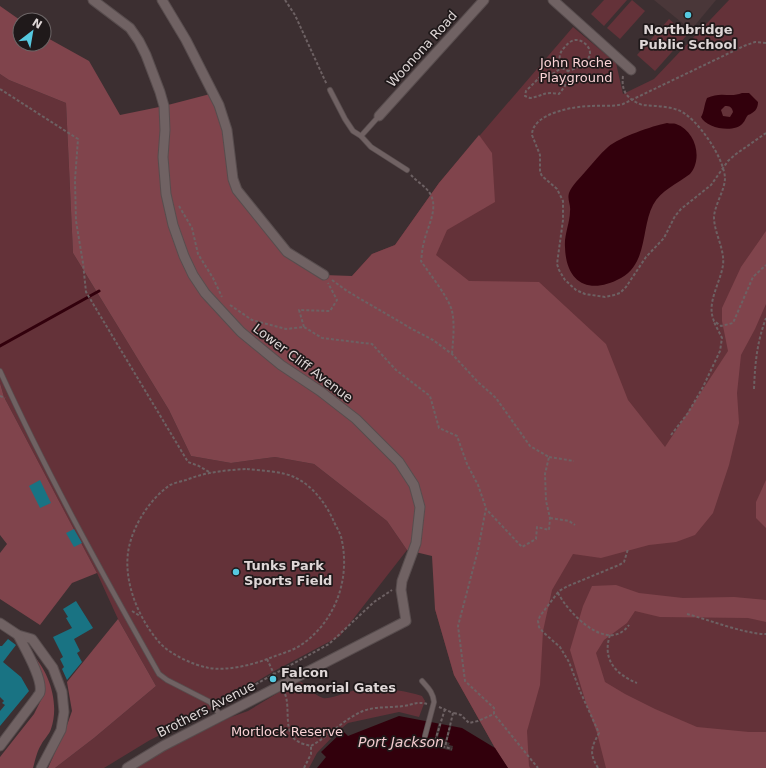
<svg xmlns="http://www.w3.org/2000/svg" width="766" height="768" viewBox="0 0 766 768" font-family="'DejaVu Sans',sans-serif">
<style>
.built{fill:#4a3739}
.green{fill:#643239}
.forest{fill:#80444c}
.water{fill:#32000c;fill-rule:evenodd}
.pier{fill:#3c2f31}
.lines{fill:none;stroke-linecap:round;stroke-linejoin:round}
.stream{stroke:#32000c;stroke-width:3}
.building{fill:#197383}
.lane-casing{stroke:#584d4e;stroke-width:6}
.street-casing{stroke:#584d4e;stroke-width:11}
.path{stroke:#6d6163;stroke-width:2;stroke-dasharray:3 2;stroke-linecap:butt}
.lane{stroke:#706263;stroke-width:4.5}
.street{stroke:#706263;stroke-width:9}
.poi-dot{fill:#56c9e0;stroke:#1f191a;stroke-width:1.5}
.labels{text-anchor:middle;dominant-baseline:central;stroke-width:3.5;stroke-linejoin:round;paint-order:stroke}
.poi-label{font-size:13px;font-weight:bold;fill:#dfd7d7;stroke:#1f191a;text-anchor:start}
.street-label{font-size:13px;fill:#dfd7d7;stroke:#1f191a}
.park-label{font-size:13px;fill:#fad2d5;stroke:#1f191a}
.water-label{font-size:14px;font-style:italic;fill:#f2cace;stroke:#1f191a}
</style>
<rect width="100%" height="100%" fill="#3c2f31"/>
<polygon class="built" points="654,0 716,0 691,30"/>
<g class="green">
<polygon points="604,0 627,0 604,26 591,14"/>
<polygon points="632,0 645,11 620,39 607,28"/>
<polygon points="729,0 766,0 766,768 508,768 495,748 454,675 435,609 447,550 321,310 372,254 395,245 439,183 573,27 616,63 623,94 654,79"/>
<polygon points="669,19 687,35 655,71 637,55"/>
<polygon points="0,74 9,80 66,103 73,253 169,410 191,456 231,463 275,457 314,464 387,521 407,550 340,636 276,670 175,730 170,730 150,740 104,768 55,768 94,738 156,686 118,619 97,573 4,397 0,383"/>
<path d="M301,682C309,686 313,695 323,698C331,700 353,689 364,688C380,687 406,691 422,696L425,701L419,717L399,712L348,723L337,732L317,753L309,768H135L162,752L231,717L248,711L291,685Z"/>
</g>
<g class="forest">
<polygon points="0,6 20,20 20,44 44,44 44,36 89,61 120,115 164,106 214,93 219,105 233,179 287,252 324,275 352,276 372,254 395,245 439,183 479,135 492,153 495,202 447,230 436,255 469,281 539,282 606,344 628,400 665,447 728,351 722,321 722,308 741,267 766,231 766,304 755,329 741,355 737,393 739,423 729,465 713,513 695,535 676,542 649,545 601,558 573,554 552,590 543,631 540,685 527,731 529,766 530,768 508,768 495,748 454,675 435,609 432,556 407,550 387,521 314,464 275,457 231,463 191,456 169,410 73,253 66,103 9,80 0,74"/>
<polygon points="0,383 4,397 97,573 72,583 40,625 0,599 0,553 7,544 0,535"/>
<polygon points="766,480 766,528 756,518 756,502"/>
<polygon points="616,585 639,593 683,598 734,597 766,600 766,622 748,618 660,617 635,611 627,623 604,640 596,653 605,682 625,694 655,709 697,727 749,732 766,732 766,768 606,768 597,733 586,703 570,650 583,606 592,586"/>
<polygon points="118,619 156,686 94,738 55,768 48,768 66,728 72,711 67,682"/>
<path d="M30,652C49,670 60,703 51,729C49,735 44,739 41,745C37,751 35,761 33,768H0V757L34,714L43,696Z"/>
</g>
<g class="water">
<path d="M742,93H749L758,102C758,109 754,113 748,115C746,117 745,121 743,123C734,134 706,128 701,117C704,113 704,105 707,98C721,91 730,98 742,93ZM725,106C730,106 732,107 733,112L730,117L723,116L721,110Z"/>
<path d="M667,123C670,124 674,123 676,124C696,131 703,159 690,174C677,184 661,190 653,205C641,228 648,263 621,278C590,295 566,284 565,247C564,235 570,223 570,211C571,205 567,200 569,193C572,185 580,178 585,172C593,163 600,154 608,147C620,137 652,126 667,123Z"/>
<polygon points="399,716 462,728 495,748 508,768 317,768 326,757 321,752 343,731 348,736"/>
</g>
<polygon class="pier" points="439,721 442,722 437,741 442,743 445,741 450,723 452,724 447,742 450,743 449,745 453,746 452,751 433,746"/>
<g class="lines">
<polyline class="stream" points="0,346 99,291"/>
</g>
<g class="building">
<polygon points="40,480 51,503 40,508 29,486"/>
<polygon points="74,529 82,543 74,547 66,533"/>
<polygon points="76,601 93,628 74,639 80,651 77,653 82,662 67,680 62,669 64,667 60,659 63,657 53,637 72,628 66,618 68,617 63,609"/>
<polygon points="8,639 16,645 3,662 21,677 29,691 0,726 0,711 5,705 2,703 4,701 0,697 0,646 2,646"/>
</g>
<g class="lines">
<defs>
<g id="lane">
<polyline points="330,90 345,119 353,131 361,136"/>
<polyline points="379,116 361,136 371,147 407,170"/>
<path d="M0,371C47,474 103,575 159,674L167,680L210,702L221,716"/>
<path d="M422,681C428,688 433,692 434,702L425,736"/>
</g>
<g id="street">
<polyline points="93,0 130,28 139,41 146,55 160,92 164,106 165,130 163,157 166,194 173,225 184,256 193,275 205,293 241,332 281,365 320,391 356,419 399,462 414,485 420,507 416,543 402,581 401,590 406,621 163,746 127,768"/>
<polyline points="162,0 186,40 219,105 227,130 233,179 237,190 287,252 324,275"/>
<polyline points="553,0 631,70"/>
<polyline points="379,116 484,0"/>
<polyline points="0,623 18,635 32,639 53,668 62,692 64,712 61,730 41,768"/>
<path d="M0,746L37,697C38,695 40,694 40,692C43,678 24,647 18,635"/>
</g>
</defs>
<use href="#lane" class="lane-casing"/>
<use href="#street" class="street-casing"/>
<g class="path">
<polyline points="285,0 295,15 327,85"/>
<path d="M766,43L755,42L744,46L623,104C613,107 602,105 592,106C575,106 532,113 532,135L540,155V172L542,176L557,189L563,201V220L557,264L559,270L565,280L576,290L585,294L605,297L614,295L620,293L626,287L646,257L664,238L675,216L681,209L711,185L728,161L736,154L766,133"/>
<path d="M562,68L568,71L565,86L559,94C544,91 543,96 530,98L525,96L526,91L541,76L552,74Z"/>
<path d="M562,68C559,61 558,54 564,48C567,44 571,40 576,40C584,40 593,49 589,57C586,64 575,69 568,71"/>
<path d="M623,76C621,91 627,99 642,105C654,106 667,106 678,110C697,117 725,159 725,179C724,192 715,204 714,217C714,233 725,249 723,265C720,284 706,303 714,321L721,326L733,323L753,277L766,265"/>
<polyline points="0,89 78,139 75,180 76,221 83,263 86,292 188,462 199,466 211,473"/>
<path d="M411,175C416,181 425,186 429,192C440,207 427,227 424,242C422,248 422,255 421,261C429,273 449,298 452,311C455,325 453,340 452,354"/>
<polyline points="179,206 192,228 198,254 213,278 222,297"/>
<polyline points="332,280 347,291 412,329 433,340 452,354 478,382 496,398 530,446 549,457 545,474 546,501 550,518 549,530 537,527 536,539 522,547 486,509"/>
<polyline points="230,305 252,320 286,329 304,327 322,338 372,344 396,370 430,396 439,428 457,436 467,464 478,485 486,508 478,550 458,626 465,681 494,708 494,714 538,768"/>
<polyline points="304,327 299,310 330,311 337,300 328,283"/>
<path d="M754,389C755,363 757,342 766,318"/>
<polyline points="0,396 5,398"/>
<polyline points="671,435 688,413 703,387 720,351 722,338 714,322"/>
<polyline points="549,457 574,461"/>
<path d="M247,469C262,471 283,471 296,478C313,486 327,505 334,522C337,528 341,534 342,541C350,580 335,622 301,645C292,651 280,654 270,658C252,665 228,671 209,668C193,665 169,654 159,642C138,618 122,579 129,547C134,524 150,499 170,485C175,483 181,481 186,480C206,472 226,470 247,469Z"/>
<polyline points="550,518 569,521 575,525"/>
<path d="M558,593C569,614 608,654 629,625"/>
<polyline points="132,611 140,616"/>
<path d="M687,614C710,620 744,634 766,634"/>
<path d="M610,635C602,659 615,674 637,683"/>
<polyline points="267,659 274,674"/>
<path d="M285,694C291,708 282,734 299,742C302,744 307,745 311,746C329,736 344,719 363,711C376,706 390,708 403,706C413,705 417,701 427,704"/>
<polyline points="226,702 227,700 329,644 374,602 392,590"/>
<polyline points="439,707 453,713 445,747"/>
<polyline points="445,709 434,744 452,749"/>
<polyline points="454,713 461,715 469,723 478,721 494,714"/>
<polyline points="304,768 311,754 311,746"/>
<path d="M598,768C589,753 591,748 599,733L580,691L569,662L560,647L544,633L539,627L538,621L540,616L559,591L568,586L619,565L624,562L628,549"/>
</g>
<use href="#lane" class="lane"/>
<use href="#street" class="street"/>
</g>
<g class="poi-dot">
<circle cx="688" cy="15" r="4"/>
<circle cx="236" cy="572" r="4"/>
<circle cx="273" cy="679" r="4"/>
</g>
<g class="labels">
<g class="poi-label">
<text x="688" y="29" text-anchor="middle">Northbridge<tspan x="688" dy="15">Public School</tspan></text>
<text x="244" y="565">Tunks Park<tspan x="244" dy="15">Sports Field</tspan></text>
<text x="281" y="672">Falcon<tspan x="281" dy="15">Memorial Gates</tspan></text>
</g>
<g class="street-label">
<text transform="translate(422 49) rotate(-48)">Woonona Road</text>
<text transform="translate(303 363) rotate(37)">Lower Cliff Avenue</text>
<text transform="translate(206 709) rotate(-27)">Brothers Avenue</text>
</g>
<g class="park-label">
<text x="576" y="62">John Roche<tspan x="576" dy="15">Playground</tspan></text>
<text x="287" y="731">Mortlock Reserve</text>
</g>
<g class="water-label">
<text x="401" y="742">Port Jackson</text>
</g>
</g>
<g transform="translate(32 32) rotate(31)"><circle r="19" fill="#1f191a" stroke="#6c6566"/>
<path d="M0-3L7 15L0 10L-7 15Z" fill="#56c9e0"/>
<text y="-6" font-size="11" font-weight="bold" text-anchor="middle" fill="#dfd7d7">N</text>
</g>
</svg>
